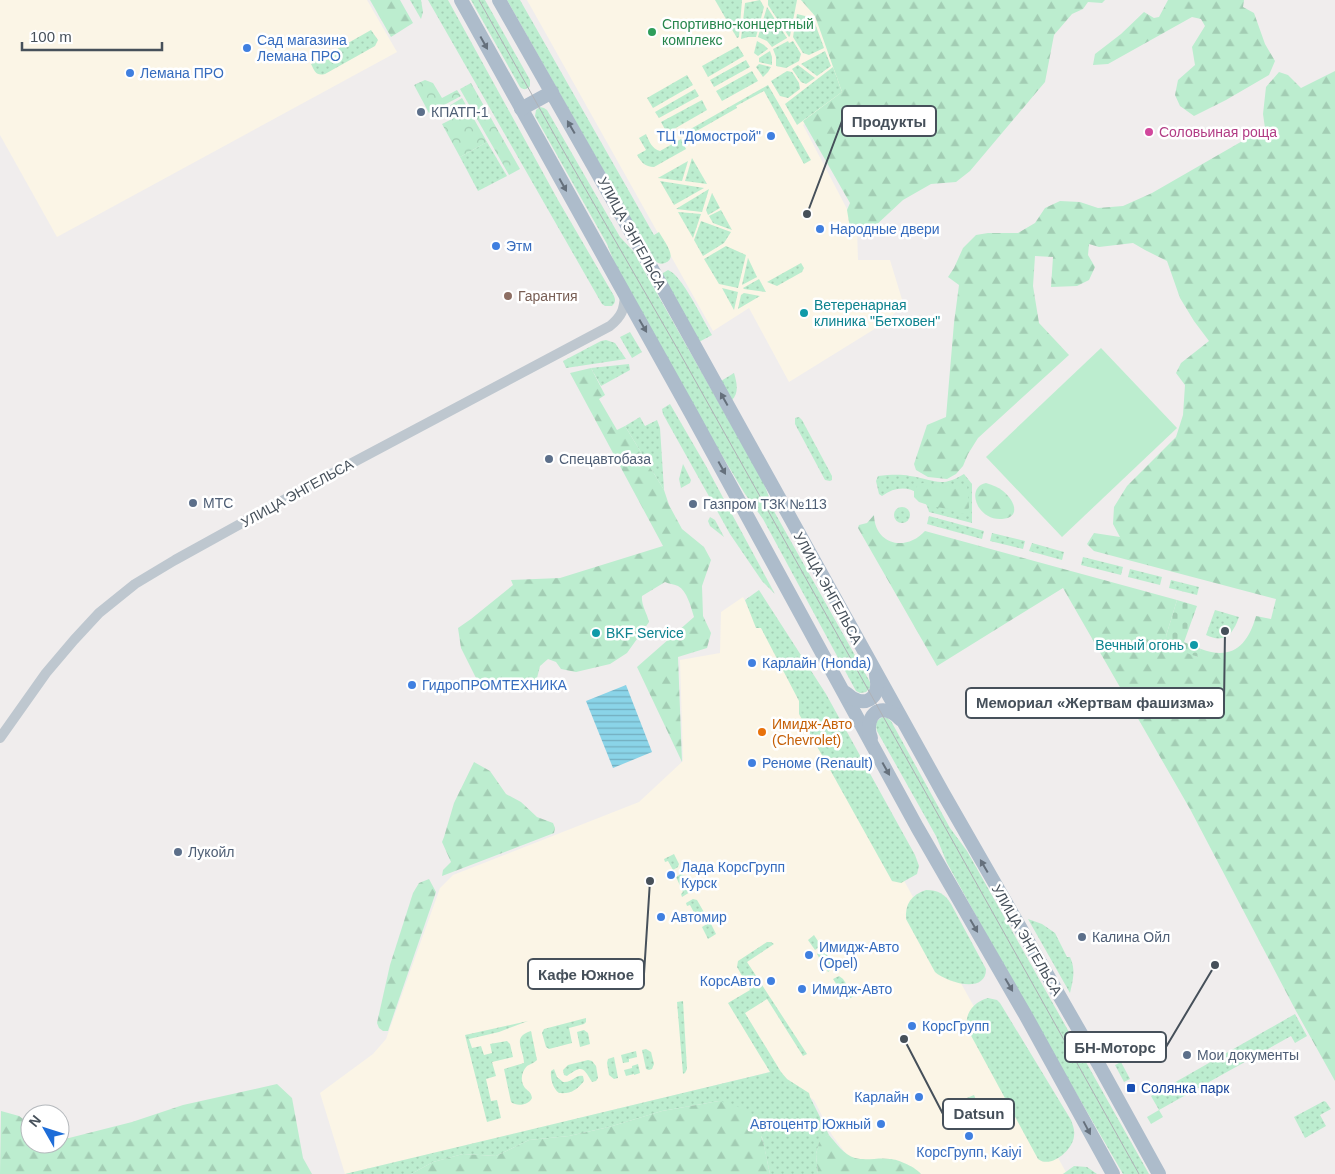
<svg xmlns="http://www.w3.org/2000/svg" width="1335" height="1174" viewBox="0 0 1335 1174" font-family="Arial,sans-serif">
<style>
.commercial{fill:#fbf5e6}
.grass{fill:url(#grass-dots)}
.forest{fill:url(#forest-firs)}
.cemetery{fill:url(#cemetery-stones)}
.park{fill:url(#park-crowns)}
.pitch{fill:#bcedcf}
.water{fill:url(#water-rules)}
.lines{fill:none;stroke-linecap:round;stroke-linejoin:round}
.tertiary{stroke:#bec7cf;stroke-width:10}
.primary{stroke:#adbccb;stroke-width:14}
.tram{stroke:#afb2b7;stroke-width:1}
.oneway{fill:#65707c}
.leisure-dot{fill:#2e9e5b;stroke:#fff;stroke-width:2}
.shop-dot{fill:#3f7fe0;stroke:#fff;stroke-width:2}
.service-dot{fill:#5c6f8a;stroke:#fff;stroke-width:2}
.hotel-dot{fill:#d1479c;stroke:#fff;stroke-width:2}
.education-dot{fill:#8d6e63;stroke:#fff;stroke-width:2}
.culture-dot{fill:#0f9aa8;stroke:#fff;stroke-width:2}
.food-dot{fill:#e8710a;stroke:#fff;stroke-width:2}
.transit-dot{fill:#1a4fb4;stroke:#fff;stroke-width:2}
.labels{text-anchor:middle;dominant-baseline:central;stroke-width:5;stroke-linejoin:round;paint-order:stroke}
.leisure-label{font-size:14px;fill:#27864d;stroke:#fff;text-anchor:start}
.shop-label{font-size:14px;fill:#366cbe;stroke:#fff;text-anchor:start}
.service-label{font-size:14px;fill:#4e5e75;stroke:#fff;text-anchor:start}
.hotel-label{font-size:14px;fill:#b23c85;stroke:#fff;text-anchor:start}
.street-label{font-size:14px;fill:#46505a;stroke:#fff}
.education-label{font-size:14px;fill:#785e54;stroke:#fff;text-anchor:start}
.culture-label{font-size:14px;fill:#0d838f;stroke:#fff;text-anchor:start}
.food-label{font-size:14px;fill:#c56008;stroke:#fff;text-anchor:start}
.transit-label{font-size:14px;fill:#164399;stroke:#fff;text-anchor:start}
.leader{fill:none;stroke:#46505a;stroke-width:2}
.callout-dot{fill:#46505a;stroke:#fff;stroke-width:2}
.callout{fill:#fff;stroke:#46505a;stroke-width:2}
.callout-label{font-size:15px;text-anchor:middle;font-weight:bold;fill:#46505a}
</style>
<defs>
<pattern id="grass-dots" width="8" height="8" patternUnits="userSpaceOnUse" patternTransform="scale(1.25)"><rect width="8" height="8" fill="#bcedcf"/><path d="M2 2h.1M6 6h.1" fill="none" stroke="#a3cdb4" stroke-width="1.8" stroke-linecap="round"/></pattern>
<pattern id="forest-firs" width="22" height="20" patternUnits="userSpaceOnUse" patternTransform="scale(1.25)"><rect width="22" height="20" fill="#bcedcf"/><path d="M5 1l3.5 6h-7zM16 11l3.5 6h-7z" fill="#a3cdb4"/></pattern>
<pattern id="cemetery-stones" width="16" height="16" patternUnits="userSpaceOnUse" patternTransform="scale(1.25)"><rect width="16" height="16" fill="#bcedcf"/><path d="M2 7V4a2 2 0 0 1 4 0v3zM10 15v-3a2 2 0 0 1 4 0v3z" fill="#a3cdb4"/></pattern>
<pattern id="park-crowns" width="20" height="18" patternUnits="userSpaceOnUse" patternTransform="scale(1.25)"><rect width="20" height="18" fill="#bcedcf"/><path d="M2 6a3 3 0 1 1 6 0M12 15a3 3 0 1 1 6 0" fill="none" stroke="#a3cdb4"/></pattern>
<pattern id="water-rules" width="6" height="5" patternUnits="userSpaceOnUse" patternTransform="scale(1.25)"><rect width="6" height="5" fill="#8ad4e8"/><path d="M0 2.5h6" fill="none" stroke="#73aebf"/></pattern>
</defs>
<rect width="100%" height="100%" fill="#f0eded"/>
<g class="commercial">
<polygon points="0,0 367,0 397,52 57,237 0,135"/>
<polygon points="527,0 812,0 844,93 803,125 857,228 858,260 890,260 904,306 873,330 789,382 749,308 713,331"/>
<polygon points="743,597 758,627 763,627 1067,1174 908,1174 853,1163 832,1135 814,1100 770,1072 427,1155 345,1174 320,1093 373,1054 386,1039 440,888 453,875 639,802 683,761 680,660 720,653 721,612"/>
</g>
<g class="grass">
<polygon points="410,0 421,0 423,12 421,19"/>
<path d="M428,0H448L558,200L614,296C616,301 615,303 612,306H605L602,304Z"/>
<path d="M471,0H485L530,80V86C527,90 523,90 520,87Z"/>
<path d="M507,0H520L654,235L659,232C663,240 679,258 665,263C660,265 658,263 654,260Z"/>
<polygon points="715,0 742,0 739,37 737,38"/>
<polygon points="760,0 764,7 756,37 748,37 741,39 745,3"/>
<polygon points="768,0 797,0 790,36 789,37 768,5"/>
<polygon points="767,7 787,38 772,47 767,41 758,37"/>
<polygon points="797,14 813,18 824,48 809,55 803,53 793,37"/>
<path d="M371,30L378,40L375,46L325,74C316,76 315,72 311,64Z"/>
<polygon points="757,41 764,45 768,49 758,56 754,53"/>
<polygon points="788,41 789,43 793,41 801,54 799,61 786,68 776,66 776,57 773,49"/>
<polygon points="738,46 744,56 708,77 702,66"/>
<polygon points="770,51 772,57 772,65 759,62 759,58"/>
<polygon points="825,51 831,66 817,76 801,64"/>
<polygon points="746,60 750,67 714,87 710,80"/>
<polygon points="759,64 771,67 768,72 763,77 756,67"/>
<polygon points="798,65 815,78 806,84 801,82 792,69"/>
<polygon points="833,67 842,92 797,125 785,104"/>
<polygon points="752,71 758,81 722,101 716,91"/>
<polygon points="787,71 792,72 799,83 800,89 788,98 780,96 771,81"/>
<polygon points="687,75 693,85 653,108 647,98"/>
<polygon points="768,85 811,160 804,164 764,91 736,106 737,108 686,137 685,134 687,131"/>
<polygon points="695,89 699,96 659,118 655,112"/>
<polygon points="702,100 707,110 667,133 661,122"/>
<polygon points="540,107 544,108 547,110 620,237 633,251 763,481 775,513 870,682 870,688 866,692 860,693 856,691 763,519 745,494 711,437 615,264 607,244 535,116 536,110"/>
<path d="M646,134C649,141 652,149 660,151L681,139L686,149L654,167C645,167 641,162 637,155L646,150L639,138Z"/>
<polygon points="487,142 507,176 478,191 460,157"/>
<polygon points="692,158 707,184 685,181"/>
<polygon points="688,161 682,181 658,178"/>
<polygon points="660,181 704,188 674,205"/>
<polygon points="709,189 702,212 676,209"/>
<polygon points="712,193 720,208 708,215 706,210"/>
<polygon points="721,210 732,230 713,223 709,216"/>
<polygon points="678,212 701,214 693,238"/>
<polygon points="701,221 731,232 724,243 703,256 694,240"/>
<polygon points="726,246 746,255 738,288 719,284 704,259"/>
<polygon points="748,258 757,277 742,285"/>
<polygon points="801,263 804,268 802,272 777,286 767,282"/>
<path d="M668,270C682,275 703,320 712,335L699,342L663,277V273Z"/>
<polygon points="759,279 766,292 744,289 743,288"/>
<polygon points="722,288 738,292 734,310"/>
<polygon points="744,293 760,296 738,309 741,295"/>
<polygon points="630,332 642,352 632,358 620,337"/>
<polygon points="606,340 615,343 626,359 566,368 563,361 601,341"/>
<polygon points="629,364 630,370 601,386 591,368"/>
<path d="M734,373C737,383 739,393 732,400L721,381Z"/>
<polygon points="670,404 706,466 775,594 762,581 730,534 663,414 662,409"/>
<polygon points="640,417 645,426 657,420 660,428 664,490 625,426"/>
<polygon points="799,417 802,420 832,476 832,480 830,481 825,480 795,424 795,418"/>
<polygon points="683,464 691,480 690,483 681,488 679,479"/>
<path d="M964,474L972,484V523L929,512C923,488 901,482 882,496L879,494L876,481L878,476C889,475 900,474 910,476C934,479 940,489 964,474Z"/>
<circle cx="902" cy="515" r="8"/>
<polygon points="929,516 984,531 982,539 927,524"/>
<polygon points="710,517 715,520 724,537 710,526 708,521"/>
<polygon points="992,533 1025,541 1023,549 990,541"/>
<polygon points="1032,543 1064,552 1062,560 1029,551"/>
<polygon points="1083,557 1123,567 1121,575 1081,565"/>
<polygon points="1130,569 1162,577 1160,585 1128,577"/>
<polygon points="1171,580 1199,587 1197,595 1169,588"/>
<polygon points="759,590 826,694 915,855 919,866 917,874 901,883 892,881 799,714 799,701 761,628 756,628 745,600"/>
<path d="M1215,610L1239,617C1233,634 1225,644 1206,635Z"/>
<path d="M883,717L887,718L891,721L950,828L967,851L1149,1174H1123L1024,1003L947,863L936,836L877,731C875,724 876,720 883,717Z"/>
<polygon points="674,854 679,864 678,867 673,870 668,861 665,862 664,859"/>
<polygon points="681,874 685,876 691,889 690,892 682,897 681,894 683,892 676,877"/>
<path d="M926,890C938,890 945,894 951,904L986,969C986,995 946,982 935,972L906,919C905,904 911,895 926,890Z"/>
<polygon points="693,899 697,900 705,914 704,917 698,920 690,905 687,906 686,903"/>
<path d="M1028,919L1042,924L1055,933L1067,957H1070C1076,970 1073,980 1070,993Z"/>
<polygon points="707,924 711,924 716,934 708,939 702,927"/>
<polygon points="814,935 821,946 815,950 808,940"/>
<polygon points="767,942 771,942 774,944 747,962 807,1054 803,1056 767,999 745,1013 781,1072 787,1079 809,1093 810,1097 829,1135 820,1140 816,1154 818,1174 770,1174 762,1137 719,1101 662,1111 609,1127 569,1136 529,1140 496,1156 463,1154 433,1162 411,1174 345,1174 770,1072 728,1003 750,990 737,967 738,961"/>
<polygon points="824,950 833,964 833,968 828,972 817,954"/>
<polygon points="839,976 843,979 854,996 847,1000 833,979"/>
<path d="M988,998L997,1000L1000,1003L1071,1120C1073,1126 1075,1130 1074,1136C1073,1150 1051,1169 1038,1159L968,1030C963,1015 973,1002 988,998Z"/>
<polygon points="683,1001 687,1069 685,1073 683,1074 677,1002"/>
<polygon points="1295,1014 1307,1036 1295,1043 1291,1036 1159,1110 1151,1096"/>
<polygon points="586,1018 586,1022 584,1024 569,1028 572,1043 549,1049 546,1047 542,1033 544,1029"/>
<polygon points="528,1021 499,1032 469,1039 472,1048 481,1046 484,1055 492,1053 490,1044 507,1041 510,1044 513,1057 492,1062 496,1076 486,1079 491,1101 497,1100 501,1118 487,1122 465,1035"/>
<polygon points="584,1030 588,1033 590,1044 580,1047 577,1032"/>
<path d="M531,1031L537,1060C534,1063 530,1064 527,1066C521,1072 520,1082 525,1088C529,1092 531,1092 532,1098C529,1105 517,1107 511,1102L504,1069L524,1063C524,1049 511,1037 531,1031Z"/>
<polygon points="646,1049 651,1052 654,1064 652,1069 649,1070 646,1069 642,1050"/>
<polygon points="636,1051 637,1057 629,1059 629,1062 623,1063 621,1055"/>
<polygon points="614,1057 618,1078 614,1079 609,1075 607,1063 608,1059"/>
<path d="M588,1060L592,1061L596,1066L598,1078L596,1081L592,1082C583,1067 582,1065 567,1076L564,1075L563,1070L568,1065Z"/>
<polygon points="1121,1062 1130,1079 1124,1082 1115,1065"/>
<polygon points="638,1064 640,1073 634,1075 634,1074 626,1076 624,1070 632,1068 632,1066"/>
<path d="M554,1069L557,1077L563,1082C573,1083 575,1074 583,1076L584,1081C577,1090 571,1094 559,1093C553,1089 550,1078 551,1071Z"/>
<polygon points="974,1095 983,1117 981,1125 975,1130 962,1100"/>
<polygon points="1324,1101 1326,1102 1331,1109 1320,1115 1326,1126 1305,1138 1294,1117"/>
<polygon points="1074,1166 1087,1167 1097,1174 1063,1174"/>
</g>
<g class="forest">
<polygon points="370,0 400,0 413,23 391,37"/>
<polygon points="801,0 1105,0 1102,3 1088,2 1083,9 1072,14 1054,35 1045,82 970,171 956,182 931,184 903,200 874,227 858,232 850,228 847,210 850,203 803,121 842,92 815,16"/>
<polygon points="1168,0 1244,0 1243,7 1254,13 1265,44 1275,61 1269,75 1226,100 1194,116 1180,106 1175,95 1178,80 1195,65 1192,47 1205,26 1201,19 1192,17 1108,64 1093,65 1095,54 1121,34 1144,12 1154,18 1159,17"/>
<path d="M1335,71V1081L1296,1011L1190,809L1063,588L937,666L858,528L859,525L867,523L874,515C875,545 906,552 925,531L1177,600L1166,636L1197,657L1201,649C1232,661 1248,645 1256,616L1271,619L1276,599L1094,551L1087,544L1094,533L1120,537L1113,524L1114,507L1127,486L1176,437L1183,415L1185,385L1176,373L1181,363L1209,341L1194,321L1180,298L1167,261L1145,250L1133,243L1099,247L1089,244L1088,255L1095,267L1089,280L1077,286L1051,287L1053,257L1035,256L1033,286L1039,323L1069,355L978,438L968,454L963,466L956,474L947,479L928,477L916,470L914,464L927,425L946,417L954,323L959,285L948,277L954,268L963,248L976,235L988,233H1018L1035,223L1045,208L1060,201L1080,202L1098,208L1123,206L1152,193L1265,128L1263,114L1266,87L1279,72L1288,75L1301,88Z"/>
<path d="M591,368L605,395L599,399L617,430L625,426L664,490L669,505L682,529L704,547L711,560L702,586L703,616L711,633L707,648L678,657L682,762L637,667L694,617C691,607 687,591 678,586C673,584 669,584 665,582L642,596C641,605 647,613 649,622L627,653L610,664L576,672L561,669L556,662L548,659L540,666L536,682L519,691L480,686L461,648L458,628L471,619L513,585L511,580L560,578L663,546L570,373Z"/>
<polygon points="927,482 935,486 962,484 967,485 969,507 967,512 963,514 948,509 931,506 919,502 914,497 914,490 919,484"/>
<path d="M986,483C992,485 998,487 1003,491C1014,500 1022,517 1002,519C977,521 965,487 986,483Z"/>
<polygon points="474,762 490,771 506,794 521,802 537,817 553,823 555,828 554,833 442,876 443,870 451,862 442,842 444,837 454,803"/>
<polygon points="429,879 436,892 388,1031 383,1031 379,1028 377,1023 390,965 413,893 419,883"/>
<polygon points="277,1084 292,1098 303,1158 312,1174 0,1174 1,1111 19,1116 30,1124 30,1144 60,1144 60,1137 69,1138 132,1122 183,1105"/>
<path d="M719,1101C726,1103 734,1105 741,1108C762,1118 765,1153 770,1174H411L433,1162L463,1154L496,1156L529,1140L569,1136L609,1127L662,1111Z"/>
<path d="M829,1135C836,1143 844,1155 855,1158C867,1161 879,1157 890,1159C898,1159 917,1168 921,1174H818L816,1154L820,1139Z"/>
</g>
<polygon class="cemetery" points="1177,600 1197,606 1184,642 1201,649 1198,657 1175,649 1166,636"/>
<g class="park">
<polygon points="425,80 433,83 442,98 457,90 461,96 429,113 414,85"/>
<polygon points="471,83 520,169 509,175 460,89"/>
<polygon points="462,98 487,142 460,157 442,124 456,117 449,106"/>
<polygon points="1159,1110 1163,1117 1151,1124 1147,1117"/>
</g>
<polygon class="pitch" points="1101,348 1177,428 1062,537 986,457"/>
<polygon class="water" points="626,685 652,752 613,768 586,701"/>
<g class="lines">
<path class="tertiary" d="M0,738L46,673L74,640L99,613L135,584L175,560L320,480L610,326C622,316 624,310 625,295"/>
<g class="primary">
<polyline points="461,0 692,415 917,827 1026,1016 1113,1174"/>
<polyline points="499,0 656,276 943,793 1099,1065 1159,1174"/>
<polyline points="521,109 552,92"/>
<path d="M846,693C863,710 882,699 876,676"/>
<path d="M871,738C869,733 868,727 870,721C875,705 891,709 900,719"/>
</g>
<polyline class="tram" points="479,0 559,143 677,348 1139,1174"/>
</g>
<defs><path id="oneway-solid" d="M-6-.8H1V-3.2L6.5 0L1 3.2V.8H-6Z" transform="scale(1.25)"/></defs>
<g class="oneway">
<use href="#oneway-solid" transform="translate(484 43) rotate(61)"/>
<use href="#oneway-solid" transform="translate(571 127) rotate(-120)"/>
<use href="#oneway-solid" transform="translate(563 185) rotate(61)"/>
<use href="#oneway-solid" transform="translate(643 326) rotate(60)"/>
<use href="#oneway-solid" transform="translate(724 399) rotate(-119)"/>
<use href="#oneway-solid" transform="translate(722 468) rotate(61)"/>
<use href="#oneway-solid" transform="translate(886 769) rotate(61)"/>
<use href="#oneway-solid" transform="translate(984 866) rotate(-120)"/>
<use href="#oneway-solid" transform="translate(974 926) rotate(60)"/>
<use href="#oneway-solid" transform="translate(1009 985) rotate(60)"/>
<use href="#oneway-solid" transform="translate(1087 1128) rotate(62)"/>
</g>
<circle class="leisure-dot" cx="652" cy="32" r="5"/>
<g class="shop-dot">
<circle cx="247" cy="48" r="5"/>
<circle cx="130" cy="73" r="5"/>
<circle cx="771" cy="136" r="5"/>
<circle cx="820" cy="229" r="5"/>
<circle cx="496" cy="246" r="5"/>
<circle cx="752" cy="663" r="5"/>
<circle cx="412" cy="685" r="5"/>
<circle cx="752" cy="763" r="5"/>
<circle cx="671" cy="875" r="5"/>
<circle cx="661" cy="917" r="5"/>
<circle cx="809" cy="955" r="5"/>
<circle cx="771" cy="981" r="5"/>
<circle cx="802" cy="989" r="5"/>
<circle cx="912" cy="1026" r="5"/>
<circle cx="919" cy="1097" r="5"/>
<circle cx="881" cy="1124" r="5"/>
<circle cx="969" cy="1136" r="5"/>
</g>
<g class="service-dot">
<circle cx="421" cy="112" r="5"/>
<circle cx="549" cy="459" r="5"/>
<circle cx="193" cy="503" r="5"/>
<circle cx="693" cy="504" r="5"/>
<circle cx="178" cy="852" r="5"/>
<circle cx="1082" cy="937" r="5"/>
<circle cx="1187" cy="1055" r="5"/>
</g>
<circle class="hotel-dot" cx="1149" cy="132" r="5"/>
<circle class="education-dot" cx="508" cy="296" r="5"/>
<g class="culture-dot">
<circle cx="804" cy="313" r="5"/>
<circle cx="596" cy="633" r="5"/>
<circle cx="1194" cy="645" r="5"/>
</g>
<circle class="food-dot" cx="762" cy="732" r="5"/>
<rect class="transit-dot" x="1126" y="1083" width="10" height="10" rx="2.5"/>
<g class="labels">
<g class="leisure-label">
<text x="662" y="24">Спортивно-концертный<tspan x="662" dy="16">комплекс</tspan></text>
</g>
<g class="shop-label">
<text x="257" y="40">Сад магазина<tspan x="257" dy="16">Лемана ПРО</tspan></text>
<text x="140" y="73">Лемана ПРО</text>
<text x="761" y="136" text-anchor="end">ТЦ "Домострой"</text>
<text x="830" y="229">Народные двери</text>
<text x="506" y="246">Этм</text>
<text x="762" y="663">Карлайн (Honda)</text>
<text x="422" y="685">ГидроПРОМТЕХНИКА</text>
<text x="762" y="763">Реноме (Renault)</text>
<text x="681" y="867">Лада КорсГрупп<tspan x="681" dy="16">Курск</tspan></text>
<text x="671" y="917">Автомир</text>
<text x="819" y="947">Имидж-Авто<tspan x="819" dy="16">(Opel)</tspan></text>
<text x="761" y="981" text-anchor="end">КорсАвто</text>
<text x="812" y="989">Имидж-Авто</text>
<text x="922" y="1026">КорсГрупп</text>
<text x="909" y="1097" text-anchor="end">Карлайн</text>
<text x="871" y="1124" text-anchor="end">Автоцентр Южный</text>
<text x="969" y="1152" text-anchor="middle">КорсГрупп, Kaiyi</text>
</g>
<g class="service-label">
<text x="431" y="112">КПАТП-1</text>
<text x="559" y="459">Спецавтобаза</text>
<text x="203" y="503">МТС</text>
<text x="703" y="504">Газпром ТЗК №113</text>
<text x="188" y="852">Лукойл</text>
<text x="1092" y="937">Калина Ойл</text>
<text x="1197" y="1055">Мои документы</text>
</g>
<g class="hotel-label">
<text x="1159" y="132">Соловьиная роща</text>
</g>
<g class="street-label">
<text transform="translate(632 233) rotate(61)">УЛИЦА ЭНГЕЛЬСА</text>
<text transform="translate(297 493) rotate(-29)">УЛИЦА ЭНГЕЛЬСА</text>
<text transform="translate(828 588) rotate(61)">УЛИЦА ЭНГЕЛЬСА</text>
<text transform="translate(1027 940) rotate(60)">УЛИЦА ЭНГЕЛЬСА</text>
</g>
<g class="education-label">
<text x="518" y="296">Гарантия</text>
</g>
<g class="culture-label">
<text x="814" y="305">Ветеренарная<tspan x="814" dy="16">клиника "Бетховен"</tspan></text>
<text x="606" y="633">BKF Service</text>
<text x="1184" y="645" text-anchor="end">Вечный огонь</text>
</g>
<g class="food-label">
<text x="772" y="724">Имидж-Авто<tspan x="772" dy="16">(Chevrolet)</tspan></text>
</g>
<g class="transit-label">
<text x="1141" y="1088">Солянка парк</text>
</g>
</g>
<path class="leader" d="M807 214L842 121M1225 631L1224 703M650 881L644 974M1215 965L1166 1047M904 1039L943 1114"/>
<g class="callout-dot">
<circle cx="807" cy="214" r="5"/>
<circle cx="1225" cy="631" r="5"/>
<circle cx="650" cy="881" r="5"/>
<circle cx="1215" cy="965" r="5"/>
<circle cx="904" cy="1039" r="5"/>
</g>
<g class="callout">
<rect x="842" y="106" width="94" height="30" rx="5"/>
<rect x="966" y="688" width="258" height="30" rx="5"/>
<rect x="528" y="959" width="116" height="30" rx="5"/>
<rect x="1065" y="1032" width="101" height="30" rx="5"/>
<rect x="943" y="1099" width="71" height="30" rx="5"/>
</g>
<g class="callout-label">
<text x="889" y="127">Продукты</text>
<text x="1095" y="708">Мемориал «Жертвам фашизма»</text>
<text x="586" y="980">Кафе Южное</text>
<text x="1115" y="1053">БН-Моторс</text>
<text x="979" y="1119">Datsun</text>
</g>
<g transform="translate(45 1129) rotate(309)"><circle r="24" fill="#ffffff" stroke="#b5b9bd"/>
<path d="M0-4L9 19L0 12L-9 19Z" fill="#1e6dd8"/>
<text y="-8" font-size="14" font-weight="bold" text-anchor="middle" fill="#46505a">N</text>
</g>
<path d="M22 42v8h140v-8" fill="none" stroke="#46505a" stroke-width="2.5"/>
<text x="30" y="42" font-size="15" fill="#46505a" stroke="#ffffff" stroke-width="4" paint-order="stroke">100 m</text>
</svg>
